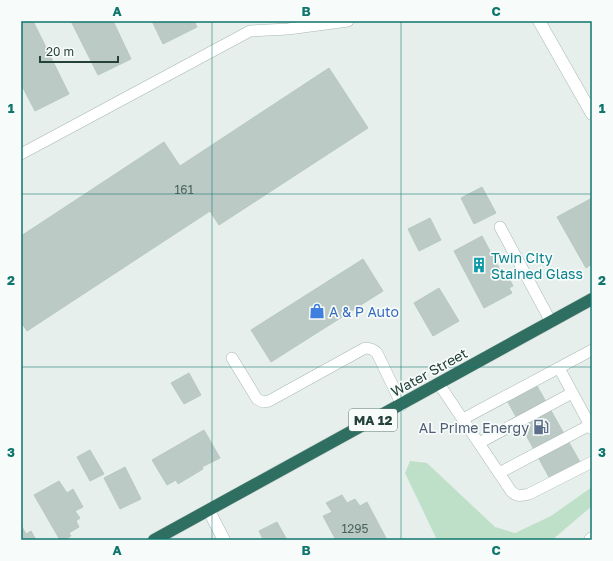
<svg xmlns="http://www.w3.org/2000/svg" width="613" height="561" viewBox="0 0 613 561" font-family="'Golos Text',sans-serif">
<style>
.green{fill:#bfe0c8}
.building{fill:#bbcac4;stroke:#b8c9c2}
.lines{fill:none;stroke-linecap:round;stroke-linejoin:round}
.lane-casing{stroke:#a8b8b2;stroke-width:12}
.street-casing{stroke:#a8b8b2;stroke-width:13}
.secondary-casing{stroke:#a4bbb3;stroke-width:13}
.highway-casing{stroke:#c2cac8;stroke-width:13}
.lane{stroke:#fff;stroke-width:11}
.street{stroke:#fff;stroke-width:12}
.secondary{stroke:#fff;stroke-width:12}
.highway{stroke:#2f6f62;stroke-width:12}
.grid{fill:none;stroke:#0f766e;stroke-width:1;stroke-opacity:0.55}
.labels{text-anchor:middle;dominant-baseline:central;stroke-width:3.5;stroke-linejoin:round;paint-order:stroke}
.number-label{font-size:12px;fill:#4a645c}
.shield{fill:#f7fbf9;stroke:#637a73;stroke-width:1}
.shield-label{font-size:13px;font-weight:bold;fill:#24423a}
.culture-label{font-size:14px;fill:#0d838f;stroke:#f7fbf9;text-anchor:start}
.shop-label{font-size:14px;fill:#366cbe;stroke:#f7fbf9;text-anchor:start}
.street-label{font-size:14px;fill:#24423a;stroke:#f7fbf9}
.service-label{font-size:14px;fill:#4e5e75;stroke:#f7fbf9;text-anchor:end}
.neatline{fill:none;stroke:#0f766e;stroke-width:1.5}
.grid-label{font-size:13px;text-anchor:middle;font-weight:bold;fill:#0f766e}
</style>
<rect width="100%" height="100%" fill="#e6efeb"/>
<polygon class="green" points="410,461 427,463 495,527 515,533 551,516 592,487 592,506 552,540 437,540 405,473"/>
<g class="building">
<polygon points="21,21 33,21 69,94 35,111 21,84"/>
<polygon points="71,21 113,21 131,59 98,75"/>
<polygon points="152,21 194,21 197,27 163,44"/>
<polygon points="329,68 368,128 219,225 210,211 27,331 21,322 21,236 164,142 180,166"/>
<polygon points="482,187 496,213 474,224 461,198"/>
<polygon points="592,198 592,264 586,268 557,217"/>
<polygon points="430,218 441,240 419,251 408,229"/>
<polygon points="482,236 506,281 510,280 513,286 509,288 512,293 484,308 454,251"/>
<polygon points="363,259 383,291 271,362 251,330"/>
<polygon points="439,288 459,321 433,336 414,303"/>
<polygon points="189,373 201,395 184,404 171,383"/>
<polygon points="532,377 580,462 550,479 503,393"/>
<polygon points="204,430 220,458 202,467 203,469 178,484 176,480 167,485 152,460"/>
<polygon points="90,450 104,474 90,481 77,457"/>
<polygon points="125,467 141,499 120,509 104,478"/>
<polygon points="59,481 67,493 73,489 83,507 75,511 80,518 76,521 79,527 69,533 71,536 64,540 60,540 34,495"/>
<polygon points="342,495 347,503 355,499 360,506 367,502 387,540 336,540 323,516 332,512 326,503"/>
<polygon points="277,522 287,540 262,540 263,539 259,531"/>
<polygon points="21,525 26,534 31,531 36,540 21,540"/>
</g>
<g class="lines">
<defs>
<g id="lane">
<polyline points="21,154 250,31 288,29 348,21"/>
<polyline points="500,227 551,322"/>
<path d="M232,358L257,399L263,402L269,401L365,348C370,348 373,349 377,353L402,405"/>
<polyline points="559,368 592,429"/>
<path d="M439,384L511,491C517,497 521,496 529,494L592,462"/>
<polyline points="463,419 592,350"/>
<polyline points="479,443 572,393"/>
<polyline points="499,473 590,425"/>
</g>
<g id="street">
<polyline points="209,511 224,540"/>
<polyline points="590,540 592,538"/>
</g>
<polyline id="secondary" points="539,21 592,114"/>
<polyline id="highway" points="154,540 592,299"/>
</defs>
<use href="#lane" class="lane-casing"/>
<use href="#street" class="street-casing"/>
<use href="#secondary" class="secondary-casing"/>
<use href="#highway" class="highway-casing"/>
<use href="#lane" class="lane"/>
<use href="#street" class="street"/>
<use href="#secondary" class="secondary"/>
<use href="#highway" class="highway"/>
</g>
<path class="grid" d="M212,21V540M401,21V540M21,194H592M21,367H592"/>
<defs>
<symbol id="building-bare" viewBox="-9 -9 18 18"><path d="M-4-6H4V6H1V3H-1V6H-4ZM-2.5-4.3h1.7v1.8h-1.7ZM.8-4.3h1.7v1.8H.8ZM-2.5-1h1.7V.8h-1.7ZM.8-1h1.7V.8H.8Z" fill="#0f9aa8" stroke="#f7fbf9" stroke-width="2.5" paint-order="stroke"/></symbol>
<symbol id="shop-bare" viewBox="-9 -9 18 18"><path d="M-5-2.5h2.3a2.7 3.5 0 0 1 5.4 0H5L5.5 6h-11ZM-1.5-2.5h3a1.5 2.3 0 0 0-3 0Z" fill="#3f7fe0" stroke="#f7fbf9" stroke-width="2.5" paint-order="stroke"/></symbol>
<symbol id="fuel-bare" viewBox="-9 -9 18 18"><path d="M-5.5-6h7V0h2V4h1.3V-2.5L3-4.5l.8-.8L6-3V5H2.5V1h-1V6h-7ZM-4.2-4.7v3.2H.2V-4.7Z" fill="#5c6f8a" stroke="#f7fbf9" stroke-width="2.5" paint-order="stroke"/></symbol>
</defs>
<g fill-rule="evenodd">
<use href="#building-bare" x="468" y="254" width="22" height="22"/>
<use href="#shop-bare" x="306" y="300" width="22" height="22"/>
<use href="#fuel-bare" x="530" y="416" width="22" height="22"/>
</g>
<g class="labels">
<g class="number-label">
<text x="184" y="189">161</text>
<text x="355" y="528">1295</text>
</g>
<rect class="shield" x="349" y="409" width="48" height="22" rx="3"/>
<g class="shield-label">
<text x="373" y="420">MA 12</text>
</g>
<g class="culture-label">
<text x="491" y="257">Twin City<tspan x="491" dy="16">Stained Glass</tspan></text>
</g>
<g class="shop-label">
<text x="329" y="311">A &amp; P Auto</text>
</g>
<g class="street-label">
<text transform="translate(429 372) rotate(-29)">Water Street</text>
</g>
<g class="service-label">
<text x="529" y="427">AL Prime Energy</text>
</g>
</g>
<rect width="613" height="561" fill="none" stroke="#f7fbf9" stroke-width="44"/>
<path d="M40 56v6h78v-6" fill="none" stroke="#24423a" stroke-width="2"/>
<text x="46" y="56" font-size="12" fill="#24423a" stroke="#f7fbf9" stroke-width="3" paint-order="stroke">20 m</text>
<rect x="22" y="22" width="569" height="517" class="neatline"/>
<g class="grid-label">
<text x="117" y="16">A</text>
<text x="306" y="16">B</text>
<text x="496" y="16">C</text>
<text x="11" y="113">1</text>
<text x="602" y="113">1</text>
<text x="11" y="285">2</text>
<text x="602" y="285">2</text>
<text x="11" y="457">3</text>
<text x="602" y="457">3</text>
<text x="117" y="555">A</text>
<text x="306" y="555">B</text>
<text x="496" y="555">C</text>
</g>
</svg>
